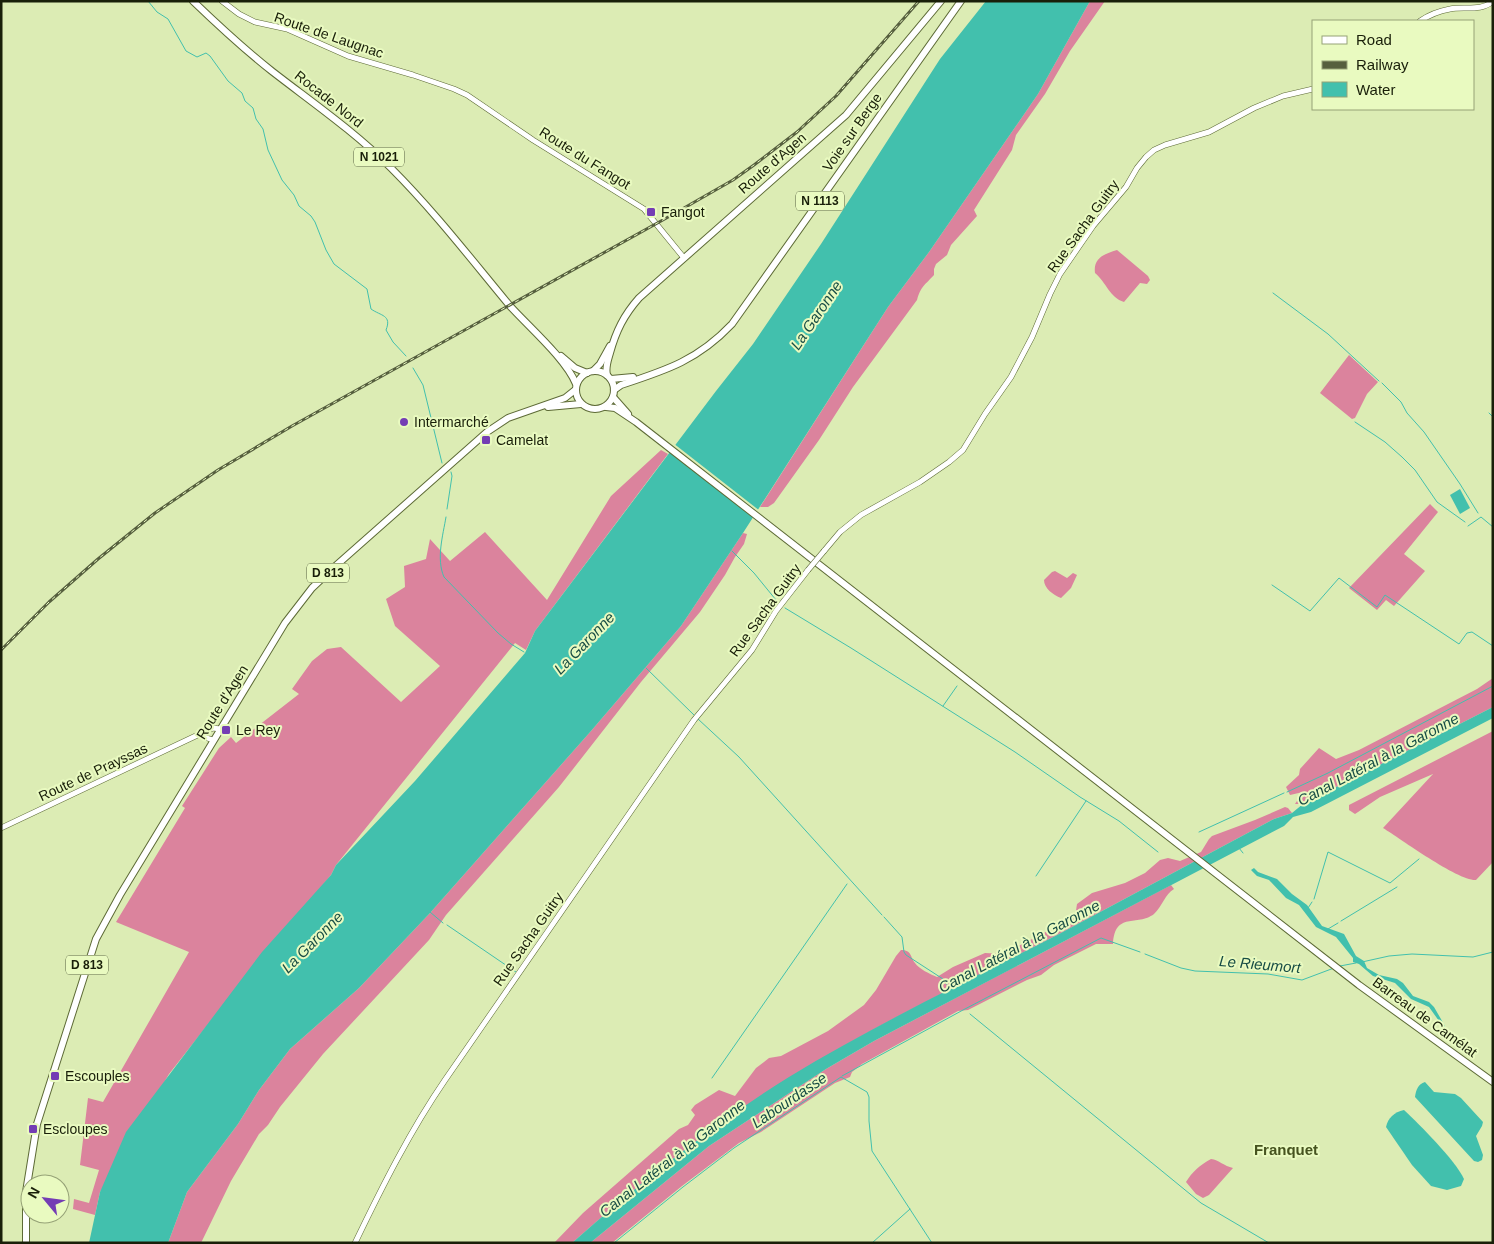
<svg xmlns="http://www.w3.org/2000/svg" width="1494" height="1244" viewBox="0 0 1494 1244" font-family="Arial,sans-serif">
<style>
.forest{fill:#db839d}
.water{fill:#42c0ad}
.pier{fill:#dcecb4}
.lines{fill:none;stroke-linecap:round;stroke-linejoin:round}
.stream{stroke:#42c0ad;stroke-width:1}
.minor-casing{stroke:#5d6a36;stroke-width:6}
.major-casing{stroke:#5d6a36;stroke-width:8}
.minor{stroke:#fff;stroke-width:5}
.major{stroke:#fff;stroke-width:6}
.rail-casing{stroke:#565f3e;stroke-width:3}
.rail{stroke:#e9fac0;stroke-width:1;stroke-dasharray:4;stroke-linecap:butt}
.minor-bridge-casing{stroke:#5d6a36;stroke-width:6;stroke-linecap:butt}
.minor-bridge{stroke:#fff;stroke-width:5}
.poi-dot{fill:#743db4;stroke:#e9fac0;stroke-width:2}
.labels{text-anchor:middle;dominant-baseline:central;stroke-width:4;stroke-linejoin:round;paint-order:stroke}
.shield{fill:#e9fac0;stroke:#576140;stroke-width:1}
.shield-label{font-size:12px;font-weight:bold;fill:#191f09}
.street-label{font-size:14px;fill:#191f09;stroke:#e9fac0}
.poi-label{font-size:14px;fill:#191f09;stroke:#e9fac0;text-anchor:start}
.water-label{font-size:15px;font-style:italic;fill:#184d45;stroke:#e9fac0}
.neighbourhood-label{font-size:15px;font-weight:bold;fill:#46531f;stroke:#e9fac0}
</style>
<rect width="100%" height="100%" fill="#dcecb4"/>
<g class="forest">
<path d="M1090,1H1105L1070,51L1045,94L1016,135L1012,150L974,210L977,216L951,245L947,255L936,264L934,269V275C925,285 921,286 917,300L853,387L819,440L774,503L768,507H760L888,307L929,252L1038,94Z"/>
<path d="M1117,250L1148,276L1150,280L1147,284L1140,283L1124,302C1110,298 1106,282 1095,273C1093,258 1104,254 1117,250Z"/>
<polygon points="1349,355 1378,382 1367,394 1355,418 1352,419 1320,393"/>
<polygon points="661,450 668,454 535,631 526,650 515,643 336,865 331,875 213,1018 169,1074 100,1192 95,1215 73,1209 74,1199 89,1203 99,1170 80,1165 88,1098 103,1102 189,952 116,922 185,808 182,806 219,748 231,737 236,743 299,694 292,689 312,661 327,649 341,647 401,702 440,666 395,626 386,599 405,587 404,566 426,559 430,539 450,561 485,532 547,600 611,496"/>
<polygon points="1430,504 1438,512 1404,554 1425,571 1394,606 1386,600 1377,610 1349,588"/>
<polygon points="743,533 747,534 744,544 735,557 725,575 700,612 641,682 559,787 446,915 429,940 323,1054 280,1107 268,1125 259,1134 231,1181 201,1243 168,1243 187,1192 238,1124 259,1090 290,1049 359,988 430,913 591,731 681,626"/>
<path d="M1055,571L1067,578L1073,573L1077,575L1071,588L1061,598C1053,595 1044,588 1044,580L1052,572Z"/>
<polygon points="1493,678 1493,707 1303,804 1295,804 1303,792 1290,795 1286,787 1299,775 1300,769 1319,748 1336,759 1359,750 1477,689"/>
<path d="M1493,731V862L1476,880C1458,881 1401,839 1383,828L1433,774L1380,797L1358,812L1355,814L1349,810V805Z"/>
<path d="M1285,807L1288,808L1292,813L1274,819C1202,857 1131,896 1059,934C958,986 854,1035 758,1098C693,1141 631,1191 572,1243H554L583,1213L679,1129L688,1125L695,1115L691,1110L695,1105L719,1090L735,1096L756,1068L764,1062L769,1058L781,1056L828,1031L864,1005L876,990L896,956L901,950C912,950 910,957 915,963C919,969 930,974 937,977L953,967L985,953L1003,954L1075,917L1077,904L1092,893L1125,883L1145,873L1160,860L1168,858L1180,861L1201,852L1209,839L1212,836L1255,820Z"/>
<path d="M1171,885L1174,889C1165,894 1162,907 1154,914C1137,927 1115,911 1113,944H1096L1054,965L1041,975L1027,980L968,1010L958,1011L862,1064L852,1072L850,1077L835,1083L761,1132L739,1143L682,1186L612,1243H590L709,1146L826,1069L874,1041Z"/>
<path d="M1211,1159C1219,1160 1224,1166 1233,1168L1209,1195L1203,1198L1196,1194L1186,1182C1192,1172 1200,1165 1211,1159Z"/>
</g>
<g class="water">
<polygon points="986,1 1090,1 1038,94 929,252 888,307 743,533 681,626 591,731 430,913 359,988 290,1049 259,1090 238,1124 187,1192 168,1243 89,1243 100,1192 126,1132 262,952 331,875 336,865 415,781 525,653 535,631 716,391 753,344 821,244 940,59"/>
<polygon points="1460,489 1470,508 1460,514 1450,495"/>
<path d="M1493,707V718L1311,812L1293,817L1284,826L874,1041L826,1069L709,1146L590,1243H572C640,1183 712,1125 789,1077C876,1024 969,980 1059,934C1131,896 1202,857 1274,819L1292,813L1303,804Z"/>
<polygon points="1254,868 1258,872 1277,879 1292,894 1307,905 1322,926 1344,934 1356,956 1364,961 1367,968 1379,975 1397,979 1403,983 1413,996 1429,1002 1434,1007 1445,1026 1444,1028 1429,1007 1411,999 1395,983 1373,976 1359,964 1353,962 1353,958 1336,937 1316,927 1299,905 1286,898 1269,880 1257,876 1251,870"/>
<path d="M1425,1082L1434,1092L1455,1094L1461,1098L1483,1122L1482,1126L1476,1136L1483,1155L1482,1160L1478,1162L1474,1161L1415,1097C1416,1090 1418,1084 1425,1082Z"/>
<path d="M1404,1110C1420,1125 1455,1160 1464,1179L1461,1186L1447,1190L1431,1186L1412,1165L1386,1127C1388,1118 1394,1112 1404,1110Z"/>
</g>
<polygon class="pier" points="673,443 760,511 755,519 668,450"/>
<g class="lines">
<g class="stream">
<path d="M148,1L157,12L168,19L186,51L197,57L206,53L210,56L228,81L242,93L245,101L253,108L256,119L263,129L268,150L282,180L294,195L299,206L311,216L315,222L326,250L334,264L367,289L371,309C381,316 392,315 386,330L393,342L406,356"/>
<polyline points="1273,293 1328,334 1379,381"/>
<polyline points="413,368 423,385 442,463"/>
<polyline points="1382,383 1401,402 1407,413 1424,432 1460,484 1478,513"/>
<polyline points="1489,413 1493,417"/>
<polyline points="1355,422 1385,442 1402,457 1415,470 1437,502 1465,522"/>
<polyline points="447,509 452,476 451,472"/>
<path d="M446,517C443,535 436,559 444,577L498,633L511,644L524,652"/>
<polyline points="1468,526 1481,517 1493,527"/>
<polyline points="732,551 754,573 776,600"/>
<polyline points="1272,585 1310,611 1339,578 1377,607 1385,595 1459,644 1467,633 1472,632 1493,646"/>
<polyline points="785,608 851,648 1015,752 1080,797 1119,821 1158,852"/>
<polyline points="646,668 694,715"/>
<polyline points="943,706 957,686"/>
<polyline points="698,719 739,757 882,915"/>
<polyline points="1287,792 1328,773 1493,686"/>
<polyline points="1199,832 1284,793"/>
<polyline points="1239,848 1243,853"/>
<polyline points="1036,876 1086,801"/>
<polyline points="1314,899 1328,852 1390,883 1419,859"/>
<polyline points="1308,908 1312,902"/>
<polyline points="430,912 443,923"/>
<polyline points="884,917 902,937 904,952 906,955 943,979"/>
<polyline points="1341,921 1397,887"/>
<polyline points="447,925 516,972"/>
<polyline points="1328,929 1338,923"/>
<polyline points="1145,954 1181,968 1195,971 1268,974 1302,980 1334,968"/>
<polyline points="1362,962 1389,956 1412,954 1473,957 1493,952"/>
<polyline points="1340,966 1356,963"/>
<polyline points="945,982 951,990"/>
<polyline points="970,1014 1201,1203 1269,1243"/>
<polyline points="842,1076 963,1010 1101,938 1140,952"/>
<polyline points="712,1078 847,884"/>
<polyline points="614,1243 683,1187 734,1148 841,1077 867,1092 869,1097 869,1121 872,1151 932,1243"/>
<polyline points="872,1243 910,1209"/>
</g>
<defs>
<g id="minor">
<polyline points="222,1 239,14 255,22 287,29 348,56 413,75 454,89 467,95 533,140 644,209 684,258"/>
<path d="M1420,21C1429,15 1439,11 1450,9C1464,6 1481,12 1493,1"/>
<polyline points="824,551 840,532 861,515 920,482 949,462 963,450 985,414 1011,377 1032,337 1050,294 1060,274 1093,226 1126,187 1137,168 1146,157 1154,150 1165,145 1209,132 1254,108 1283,96 1313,89"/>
<polyline points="213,740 204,737 204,732 213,728 220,729"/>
<polyline points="1,828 204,732"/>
<path d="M355,1243C382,1187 410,1131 445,1080L694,720L752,650L776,611L808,570"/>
</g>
<g id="major">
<path d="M193,1C219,26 245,50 273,72C313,103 355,132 391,168C434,211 471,259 510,306C529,327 566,359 576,384"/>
<polyline points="561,356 575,368 587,373"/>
<circle cx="595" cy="390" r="19"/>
<polyline points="593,371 600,364 610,346"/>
<path d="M607,375C605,367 608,360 610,353C616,331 624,315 639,298L846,115L941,1"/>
<polyline points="611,379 633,377"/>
<path d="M614,390L621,385C667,370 698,360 732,324L961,1"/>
<polyline points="613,397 628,414"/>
<polyline points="548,407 581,404"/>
<polyline points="606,407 615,408 636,422 1359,985 1493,1082"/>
<polyline points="26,1243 26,1192 37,1124 96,939 120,895 285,623 312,588 331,570 487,432 508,418 565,398 575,390"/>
</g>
</defs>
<use href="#minor" class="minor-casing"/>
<use href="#major" class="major-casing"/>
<use href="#minor" class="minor"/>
<use href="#major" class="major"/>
<defs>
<polyline id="rail" points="1,650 49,602 98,559 155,513 218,470 292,426 670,216 733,180 754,165 797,132 836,96 919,1"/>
</defs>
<use href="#rail" class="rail-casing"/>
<use href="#rail" class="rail"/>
<defs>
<polyline id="minor-bridge" points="808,570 824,551"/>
</defs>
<use href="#minor-bridge" class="minor-bridge-casing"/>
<use href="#minor-bridge" class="minor-bridge"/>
</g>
<g class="poi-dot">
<rect x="646" y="207" width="10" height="10" rx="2.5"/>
<circle cx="404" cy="422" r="5"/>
<rect x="481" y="435" width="10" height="10" rx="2.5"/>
<rect x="221" y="725" width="10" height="10" rx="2.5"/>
<rect x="50" y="1071" width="10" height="10" rx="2.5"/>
<rect x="28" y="1124" width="10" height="10" rx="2.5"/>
</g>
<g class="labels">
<g class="shield">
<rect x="354" y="147.5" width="50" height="19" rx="4"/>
<rect x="796" y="191.5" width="48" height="19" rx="4"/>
<rect x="307" y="563.5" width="42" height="19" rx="4"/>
<rect x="66" y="955.5" width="42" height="19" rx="4"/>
</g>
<g class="shield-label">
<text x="379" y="157">N 1021</text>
<text x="820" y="201">N 1113</text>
<text x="328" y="573">D 813</text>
<text x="87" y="965">D 813</text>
</g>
<g class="street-label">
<text transform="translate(329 35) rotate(19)">Route de Laugnac</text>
<text transform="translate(329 99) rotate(38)">Rocade Nord</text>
<text transform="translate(852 132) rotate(-55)">Voie sur Berge</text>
<text transform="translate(585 158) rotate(32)">Route du Fangot</text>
<text transform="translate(772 163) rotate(-41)">Route d'Agen</text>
<text transform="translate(1083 226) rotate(-54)">Rue Sacha Guitry</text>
<text transform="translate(765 610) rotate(-54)">Rue Sacha Guitry</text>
<text transform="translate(222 702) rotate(-58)">Route d'Agen</text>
<text transform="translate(93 772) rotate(-25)">Route de Prayssas</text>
<text transform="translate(528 939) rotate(-55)">Rue Sacha Guitry</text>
<text transform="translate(1425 1017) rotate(36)">Barreau de Camélat</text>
</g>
<g class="poi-label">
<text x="661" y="212">Fangot</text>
<text x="414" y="422">Intermarché</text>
<text x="496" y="440">Camelat</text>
<text x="236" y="730">Le Rey</text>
<text x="65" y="1076">Escouples</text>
<text x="43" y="1129">Escloupes</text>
</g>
<g class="water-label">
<text transform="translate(816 315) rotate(-56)">La Garonne</text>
<text transform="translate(584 643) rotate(-46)">La Garonne</text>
<text transform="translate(1378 759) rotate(-28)">Canal Latéral à la Garonne</text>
<text transform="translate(312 942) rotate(-45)">La Garonne</text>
<text transform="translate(1019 946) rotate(-28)">Canal Latéral à la Garonne</text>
<text transform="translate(1260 964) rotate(5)">Le Rieumort</text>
<text transform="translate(789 1100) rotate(-34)">Labourdasse</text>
<text transform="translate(672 1158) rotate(-38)">Canal Latéral à la Garonne</text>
</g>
<g class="neighbourhood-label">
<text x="1286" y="1149">Franquet</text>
</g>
</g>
<rect width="1494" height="1244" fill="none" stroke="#191f09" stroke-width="5"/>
<rect x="1312" y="20" width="162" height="90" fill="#e9fac0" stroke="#96a277"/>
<rect x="1322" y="36" width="25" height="8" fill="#ffffff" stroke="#96a277"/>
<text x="1356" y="45" font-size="15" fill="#191f09">Road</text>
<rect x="1322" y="61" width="25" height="8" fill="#565f3e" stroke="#96a277"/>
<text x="1356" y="70" font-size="15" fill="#191f09">Railway</text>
<rect x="1322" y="82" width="25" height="15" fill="#42c0ad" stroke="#96a277"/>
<text x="1356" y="95" font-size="15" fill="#191f09">Water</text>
<g transform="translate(45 1199) rotate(299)"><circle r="24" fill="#e9fac0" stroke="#96a277"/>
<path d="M0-4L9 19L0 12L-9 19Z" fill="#743db4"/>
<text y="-8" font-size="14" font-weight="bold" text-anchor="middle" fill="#191f09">N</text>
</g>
</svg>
